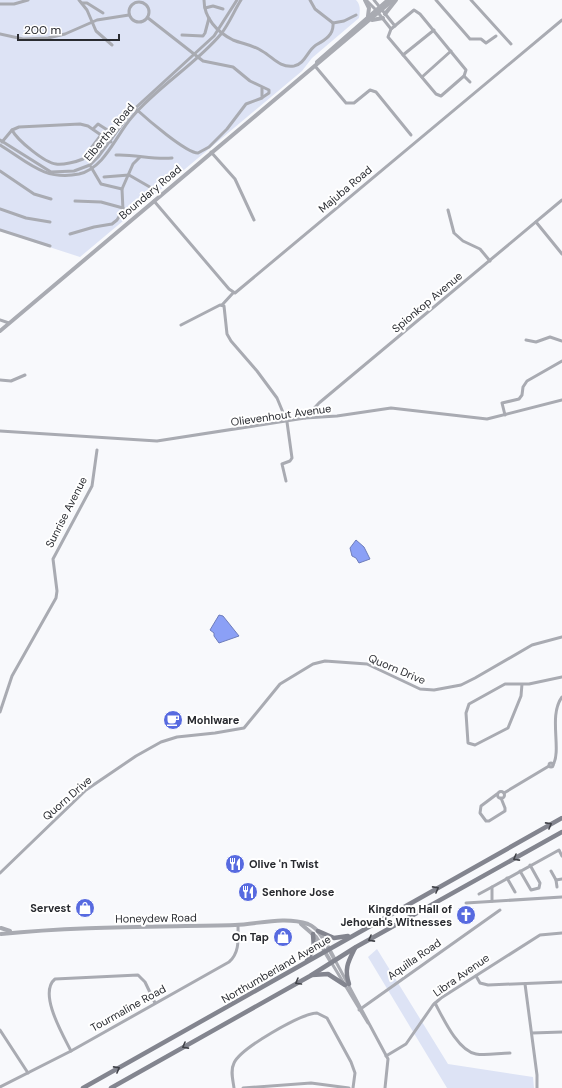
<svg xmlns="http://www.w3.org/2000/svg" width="562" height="1088" viewBox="0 0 562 1088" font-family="'DM Sans',sans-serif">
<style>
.green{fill:#dde3f5}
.water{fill:#8ba0f6;stroke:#6e7dbb}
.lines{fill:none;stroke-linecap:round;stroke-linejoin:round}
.minor{stroke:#a9abb2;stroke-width:3}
.tertiary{stroke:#a9abb2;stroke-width:4}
.secondary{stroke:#83858f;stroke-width:4.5}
.oneway{stroke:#404248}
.labels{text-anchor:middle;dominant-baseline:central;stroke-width:4;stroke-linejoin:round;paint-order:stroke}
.street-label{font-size:11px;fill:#292b30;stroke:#fff}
.poi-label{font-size:11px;font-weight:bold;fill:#292b30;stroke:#fff;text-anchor:start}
</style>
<rect width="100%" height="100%" fill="#f8f9fc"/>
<g class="green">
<path d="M0,0H356C361,5 360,11 359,18L312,58L302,71L80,257L0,231Z"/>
<polygon points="377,949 448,1064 533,1077 534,1088 447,1088 368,957"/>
</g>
<g class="water">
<polygon points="356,540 364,547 370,559 359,563 356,558 352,556 350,548"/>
<polygon points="219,615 223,616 239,636 219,643 214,636 214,633 210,630"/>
</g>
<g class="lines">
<g class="minor">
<polyline points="79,0 87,10 96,31 112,45"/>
<path d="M204,0C204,18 217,32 233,40C243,44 253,45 262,51C273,57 279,68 294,66C305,64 307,51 316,45C325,40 334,35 333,23"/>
<polyline points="310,0 315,9 333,23 344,21 356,15"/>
<polyline points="366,0 376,10 391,29"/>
<polyline points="374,0 395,26"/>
<polyline points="436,0 470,39 481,39 486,43 496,36"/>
<polyline points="471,0 511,44"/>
<circle cx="139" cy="12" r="10"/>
<polyline points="82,3 87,3 103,13"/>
<polyline points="0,4 14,4 28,0"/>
<polyline points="205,8 213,6 223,9"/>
<polygon points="414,10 420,14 466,70 464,76 441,96 436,94 388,37 391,29"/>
<polyline points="148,18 203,61 233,67 250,81 269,90 269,93 263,97"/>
<polyline points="0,34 23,39 48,38 65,34 97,20 129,15"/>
<polyline points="182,35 203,36 205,33 209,18"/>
<polyline points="403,55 434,30"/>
<polyline points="315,66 346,103 354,103 370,90 376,92 411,135"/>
<polyline points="464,76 470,82"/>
<polyline points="422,77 451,51"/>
<path d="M136,109C147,119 186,153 198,153L209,147L227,129L246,104L262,98V88"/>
<polyline points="93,129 98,124 109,131"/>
<path d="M12,130C17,140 45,163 56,164C63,165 76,162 83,159L101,135"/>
<polyline points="0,140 51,172 74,171 90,165 98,157 131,112 214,36 237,0"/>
<polyline points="2,142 12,130 19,127 80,124 88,126 111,142"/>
<path d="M0,145C28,162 44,181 79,174C105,168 116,135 132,117C157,87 196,64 221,34C229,24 234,11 241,0"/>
<polyline points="211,152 235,179 254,220"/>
<path d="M116,155C135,154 153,160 172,158"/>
<polyline points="91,167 101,184 122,189"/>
<polyline points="0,171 34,194 51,199"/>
<polyline points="104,177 129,175 155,190"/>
<polyline points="75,201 101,202 123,208"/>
<polyline points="154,201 229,289 235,293 562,20"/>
<polyline points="0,209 26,218 50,222"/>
<polyline points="448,210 454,233 463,241 480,249 490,261"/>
<polyline points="536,222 562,254"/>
<polyline points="0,230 50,246"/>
<polyline points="70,234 94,227 112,224 117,220 123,210 122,189 133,164 140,157"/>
<polyline points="222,305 233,293"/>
<polyline points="0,320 9,323"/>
<polyline points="181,325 220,305 224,306 227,334 231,341 257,371 277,398 287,422 292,458 290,461 282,464 286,481"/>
<polyline points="526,340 536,342 550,337 562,341"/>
<polyline points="0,380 11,381 25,375"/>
<polyline points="505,415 502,403 519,399 522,395 523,387 527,381 562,361"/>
<polyline points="305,418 319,403 562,200"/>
<polyline points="0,431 157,441 305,418 337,416 391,408 487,419 562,400"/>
<polyline points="522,684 521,696 508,728 475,745 468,743 466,713 469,704 505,684 529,684 562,677"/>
<polyline points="0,712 12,676 56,598 57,591 53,559 92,486 97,450"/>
<circle cx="551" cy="765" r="2"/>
<path d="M553,765C562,749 548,716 562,697"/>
<circle cx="501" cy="795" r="3.5"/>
<polyline points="504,793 549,766"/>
<polyline points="497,794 481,806 480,813 486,821 489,821 505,811 505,808 501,798"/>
<polyline points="520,871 531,890 539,888 540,883 530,865"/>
<polyline points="551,871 556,880 562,879"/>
<polyline points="0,873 86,790 136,756 161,742 177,737 215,733 244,728 280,684 313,664 325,661 367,664 420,689 434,690 461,685 475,678 532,645 562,637"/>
<polyline points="507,878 515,892"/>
<polyline points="556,880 557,887"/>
<polyline points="479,894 492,887"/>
<polyline points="492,901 492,887 559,850 562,856"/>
<polyline points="466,903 562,897"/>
<polyline points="335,960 388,1059 385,1088"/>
<polyline points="331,962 368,1023"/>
<polyline points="476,976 480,983 488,985 562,982"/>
<polyline points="525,984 537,1075 537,1088"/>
<path d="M435,1003C443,1018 458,1051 476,1054C486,1056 499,1053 510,1053"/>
<polyline points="359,1010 500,910"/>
<polyline points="0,1030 28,1073"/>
<polyline points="532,1033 562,1032"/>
<path d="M71,1051C63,1035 38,993 55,979L138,975L145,982L155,1003"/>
<polyline points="386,1056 406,1044 433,1005 441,998 540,935 562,933"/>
<path d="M0,1087L71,1051L229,962C240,953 238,938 238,925"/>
<path d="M234,1088C233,1080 230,1071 234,1063C241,1048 300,1014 317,1013L327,1018L351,1062L355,1073L353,1088"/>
<polyline points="243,1088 311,1083 349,1088"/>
</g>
<g class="tertiary">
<polyline points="365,0 369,8 368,16"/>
<polyline points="385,14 396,0"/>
<polyline points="372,20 383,18"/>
<polyline points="317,62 388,0"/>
<polyline points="0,331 393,0"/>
<polyline points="301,924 316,937 331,962"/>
<polyline points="1,928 10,931"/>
<path d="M1,934C78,926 157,927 235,925C258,924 285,916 308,924C321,929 328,948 335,960"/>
</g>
<g class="secondary">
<polyline points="318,931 334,938 348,936"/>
<polyline points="307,960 314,949 313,934"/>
<polyline points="312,975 328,974 345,985"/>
<path d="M349,984C344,969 348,962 355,948"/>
<polyline points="83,1088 562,818"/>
<polyline points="111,1088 310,976 356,947 562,832"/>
</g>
</g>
<defs><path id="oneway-chevron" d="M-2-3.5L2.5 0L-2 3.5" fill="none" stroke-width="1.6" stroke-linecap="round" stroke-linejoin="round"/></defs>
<g class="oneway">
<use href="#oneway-chevron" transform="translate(549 825) rotate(-29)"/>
<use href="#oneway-chevron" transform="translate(516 858) rotate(151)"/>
<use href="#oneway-chevron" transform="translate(436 889) rotate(-29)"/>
<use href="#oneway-chevron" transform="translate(371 939) rotate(151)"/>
<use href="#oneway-chevron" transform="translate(298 982) rotate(150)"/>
<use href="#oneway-chevron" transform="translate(185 1046) rotate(151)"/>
<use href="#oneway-chevron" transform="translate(117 1069) rotate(-29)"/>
</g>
<defs>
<symbol id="cafe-disc" viewBox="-11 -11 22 22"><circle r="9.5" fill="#576ae0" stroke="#fff"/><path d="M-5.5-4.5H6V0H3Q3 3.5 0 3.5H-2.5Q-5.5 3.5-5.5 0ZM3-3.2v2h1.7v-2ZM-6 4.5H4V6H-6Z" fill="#fff"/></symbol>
<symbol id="restaurant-disc" viewBox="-11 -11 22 22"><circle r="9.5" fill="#576ae0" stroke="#fff"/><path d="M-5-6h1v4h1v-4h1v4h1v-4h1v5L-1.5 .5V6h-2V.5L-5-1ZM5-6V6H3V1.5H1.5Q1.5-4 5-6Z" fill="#fff"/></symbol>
<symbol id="shop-disc" viewBox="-11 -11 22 22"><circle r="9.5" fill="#576ae0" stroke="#fff"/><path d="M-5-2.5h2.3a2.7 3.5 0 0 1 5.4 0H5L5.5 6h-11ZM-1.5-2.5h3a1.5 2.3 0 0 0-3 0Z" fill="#fff"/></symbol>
<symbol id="church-disc" viewBox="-11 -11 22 22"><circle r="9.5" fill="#576ae0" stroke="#fff"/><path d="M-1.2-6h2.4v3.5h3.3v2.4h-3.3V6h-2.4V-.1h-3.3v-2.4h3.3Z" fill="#fff"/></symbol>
</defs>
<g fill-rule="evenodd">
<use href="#cafe-disc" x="162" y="709" width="22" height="22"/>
<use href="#restaurant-disc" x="224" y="853" width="22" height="22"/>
<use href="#restaurant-disc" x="237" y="881" width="22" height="22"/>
<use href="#shop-disc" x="74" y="897" width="22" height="22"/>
<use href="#church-disc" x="455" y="904" width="22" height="22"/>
<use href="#shop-disc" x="272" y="926" width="22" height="22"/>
</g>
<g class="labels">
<g class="street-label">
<text transform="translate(109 132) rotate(-50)">Elbertha Road</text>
<text transform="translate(345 189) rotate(-40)">Majuba Road</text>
<text transform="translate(150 192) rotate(-40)">Boundary Road</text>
<text transform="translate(427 302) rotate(-40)">Spionkop Avenue</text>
<text transform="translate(281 415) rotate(-8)">Olievenhout Avenue</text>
<text transform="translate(66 512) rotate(-63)">Sunrise Avenue</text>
<text transform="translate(397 669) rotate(23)">Quorn Drive</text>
<text transform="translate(67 798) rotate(-41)">Quorn Drive</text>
<text transform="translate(156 918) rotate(-1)">Honeydew Road</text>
<text transform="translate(414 959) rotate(-35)">Aquilla Road</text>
<text transform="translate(276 969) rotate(-30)">Northumberland Avenue</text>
<text transform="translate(461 975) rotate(-35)">Libra Avenue</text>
<text transform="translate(128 1008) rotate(-29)">Tourmaline Road</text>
</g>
<g class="poi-label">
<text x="187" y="720">Mohlware</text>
<text x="249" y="864">Olive 'n Twist</text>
<text x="262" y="892">Senhore Jose</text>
<text x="71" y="908" text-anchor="end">Servest</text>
<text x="452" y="909" text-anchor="end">Kingdom Hall of<tspan x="452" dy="13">Jehovah's Witnesses</tspan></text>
<text x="269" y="937" text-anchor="end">On Tap</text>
</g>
</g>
<path d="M18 34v6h101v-6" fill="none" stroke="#292b30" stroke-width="2"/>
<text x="24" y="34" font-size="12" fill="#292b30" stroke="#ffffff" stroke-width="3" paint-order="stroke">200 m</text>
</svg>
